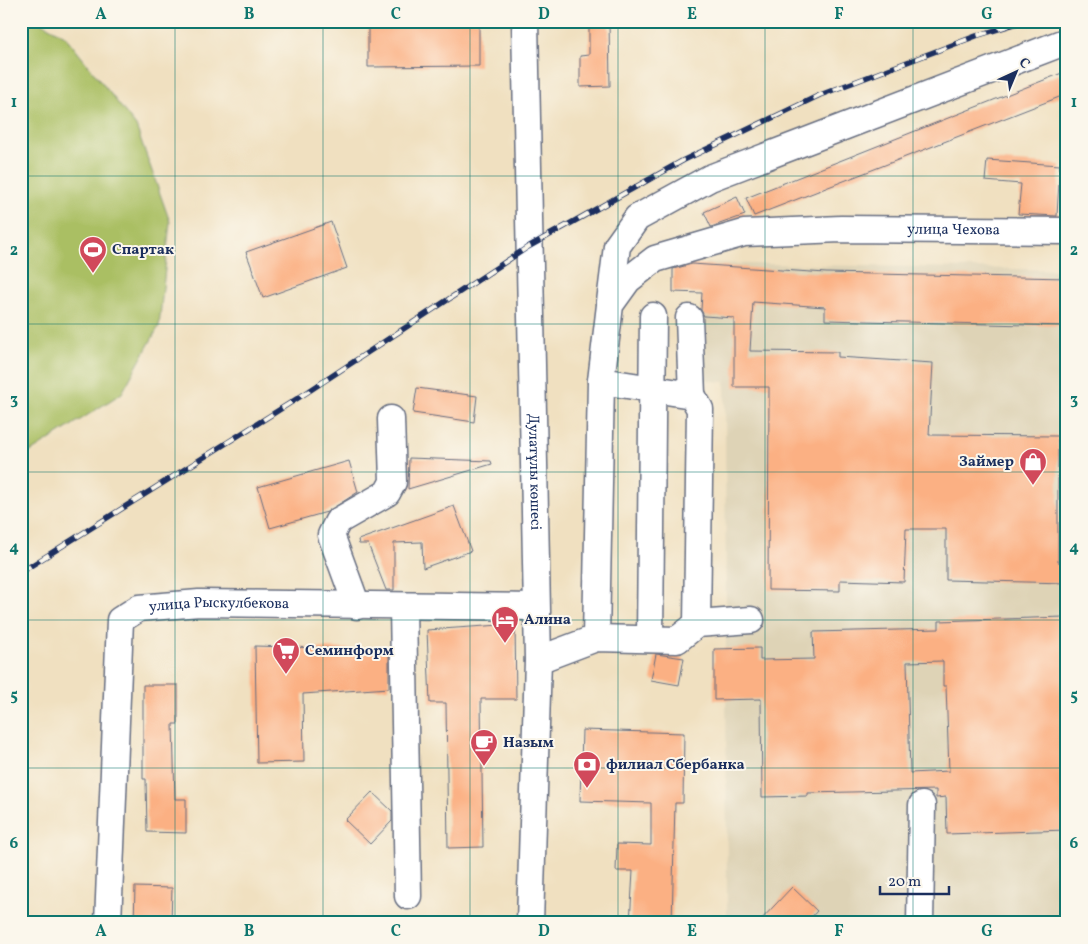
<svg xmlns="http://www.w3.org/2000/svg" width="1088" height="944" viewBox="0 0 1088 944" font-family="Vollkorn,serif">
<style>
.built{fill:#ded3b6}
.green{fill:#aabf63;stroke:#627760}
.building{fill:#fbb083;fill-rule:evenodd}
.lines{fill:none;stroke-linecap:round;stroke-linejoin:round}
.minor-casing{stroke:#666d80;stroke-width:29}
.minor{stroke:#fff;stroke-width:26}
.rail-casing{stroke:#1b2f5e;stroke-width:5.5}
.rail{stroke:#fbf7ec;stroke-width:4;stroke-dasharray:11;stroke-linecap:butt}
.grid{fill:none;stroke:#0f766e;stroke-width:1;stroke-opacity:0.55}
.labels{text-anchor:middle;dominant-baseline:central;stroke-width:4;stroke-linejoin:round;paint-order:stroke}
.street-label{font-size:15px;fill:#1b2f5e;stroke:#fbf7ec}
.poi-label{font-size:15px;font-weight:bold;fill:#1b2f5e;stroke:#fbf7ec;text-anchor:start}
.neatline{fill:none;stroke:#0f766e;stroke-width:2}
.grid-label{font-size:16px;text-anchor:middle;font-weight:bold;fill:#0f766e}
</style>
<rect width="100%" height="100%" fill="#fbf7ec"/>
<filter id="ink" filterUnits="userSpaceOnUse"><feTurbulence type="fractalNoise" baseFrequency=".02" numOctaves="2"/><feDisplacementMap in="SourceGraphic" scale="10" xChannelSelector="R" yChannelSelector="G"/><feConvolveMatrix kernelMatrix="1 2 1 2 8 2 1 2 1" color-interpolation-filters="sRGB"/></filter>
<filter id="wash" filterUnits="userSpaceOnUse"><feTurbulence type="fractalNoise" baseFrequency=".0096" numOctaves="4" result="noise"/><feDisplacementMap in="SourceGraphic" scale="20" xChannelSelector="R" yChannelSelector="G"/><feGaussianBlur stdDeviation="1.12" result="paint"/><feColorMatrix in="noise" values="0 0 0 0 0 0 0 0 0 0 0 0 0 0 0 0 0 1.4 0 .05"/><feComposite in="paint" operator="in"/></filter>
<g filter="url(#wash)">
<rect width="100%" height="100%" fill="#f0e0c0"/>
<polygon class="built" points="705,263 1067,270 1067,923 727,923 725,382 699,380"/>
<polygon class="green" points="21,21 38,21 65,36 136,126 170,222 159,326 122,393 21,458"/>
<g id="blocks">
<g class="building">
<polygon points="368,21 479,21 479,66 368,67"/>
<polygon points="589,21 609,21 610,86 580,87 580,56 589,55"/>
<polygon points="1067,71 1067,94 754,216 746,198"/>
<polygon points="987,160 1060,165 1057,216 1018,214 1021,184 985,181"/>
<polygon points="737,197 745,215 711,227 704,212"/>
<polygon points="331,222 347,268 263,298 246,252"/>
<polygon points="692,264 826,273 1067,278 1067,326 825,320 825,307 753,302 750,351 838,352 838,357 933,363 929,435 1058,436 1058,562 1067,563 1066,583 946,580 946,529 906,529 904,582 840,580 840,591 768,590 769,387 734,387 734,318 704,316 701,310 702,293 673,292 673,269"/>
<polygon points="417,388 477,396 474,422 413,413"/>
<polygon points="409,458 491,461 492,464 408,489"/>
<polygon points="349,461 358,492 327,512 270,528 258,487"/>
<polygon points="454,506 471,551 423,568 422,542 394,543 394,590 386,590 368,544 359,544 358,540"/>
<path d="M1064,617L1067,658V830L947,834L946,797L936,798V790L808,793V796L762,797L761,699L714,700V649L760,648V660L814,659L813,632L939,629V621ZM943,661V686H946L949,771L910,773L907,662Z"/>
<polygon points="515,624 516,699 481,699 483,847 448,848 446,703 430,703 427,630"/>
<polygon points="255,646 389,650 389,688 303,694 304,762 257,763"/>
<polygon points="656,654 684,658 679,685 651,680"/>
<polygon points="143,685 178,685 178,724 173,724 175,799 186,799 186,833 147,832 146,779 143,779"/>
<polygon points="582,730 684,733 683,803 675,803 672,923 630,923 633,871 616,871 617,844 651,845 651,803 580,801"/>
<polygon points="372,792 392,811 392,821 370,844 345,820"/>
<polygon points="135,887 172,888 171,923 134,923"/>
<polygon points="792,887 817,911 806,923 758,923"/>
</g>
</g>
</g>
<g filter="url(#ink)">
<use href="#blocks" fill-opacity="0" stroke="#666d80" stroke-width="1"/>
<g class="lines">
<defs>
<g id="minor">
<path id="s1" d="M525,21L538,660L530,923"/>
<polyline points="610,302 617,246 637,218 710,178 1067,41"/>
<polyline points="689,318 692,395"/>
<polyline points="601,381 692,395 700,409 697,624"/>
<polyline points="357,606 331,535 338,521 387,493 393,482 391,419"/>
<polyline points="403,607 408,896"/>
<path id="s2" d="M596,638L601,381L610,305L628,280L655,259L744,233L841,229L1067,231"/>
<polyline points="650,639 653,316"/>
<polyline points="538,660 596,638 677,640 697,624 751,620"/>
<path id="s3" d="M108,923L120,620L139,608L199,603L535,607"/>
<polyline points="920,923 922,805"/>
</g>
</defs>
<use href="#minor" class="minor-casing"/>
<use href="#minor" class="minor"/>
<defs>
<polyline id="rail" points="21,572 306,393 528,247 684,160 820,95 976,36 1024,21"/>
</defs>
<use href="#rail" class="rail-casing"/>
<use href="#rail" class="rail"/>
</g>
</g>
<path class="grid" d="M175,21V923M323,21V923M470,21V923M618,21V923M765,21V923M913,21V923M21,176H1067M21,324H1067M21,472H1067M21,620H1067M21,768H1067"/>
<defs>
<symbol id="stadium-pin" viewBox="-11 -11 22 30"><path d="M0 17L-7.5 6A9.5 9.5 0 1 1 7.5 6Z" fill="#d1495b" stroke="#fbf7ec"/><path d="M0-5a6.5 5 0 1 0 0 10a6.5 5 0 1 0 0-10ZM-3.5-1.8h7v3.6h-7Z" fill="#fff"/></symbol>
<symbol id="shop-pin" viewBox="-11 -11 22 30"><path d="M0 17L-7.5 6A9.5 9.5 0 1 1 7.5 6Z" fill="#d1495b" stroke="#fbf7ec"/><path d="M-5-2.5h2.3a2.7 3.5 0 0 1 5.4 0H5L5.5 6h-11ZM-1.5-2.5h3a1.5 2.3 0 0 0-3 0Z" fill="#fff"/></symbol>
<symbol id="hotel-pin" viewBox="-11 -11 22 30"><path d="M0 17L-7.5 6A9.5 9.5 0 1 1 7.5 6Z" fill="#d1495b" stroke="#fbf7ec"/><path d="M-6-4.5h1.5V1H6V5H4.5V3h-9V5H-6ZM-4 0a1.8 1.8 0 1 1 3.6 0ZM.5 0V-2.5h3Q6-2.5 6 0Z" fill="#fff"/></symbol>
<symbol id="supermarket-pin" viewBox="-11 -11 22 30"><path d="M0 17L-7.5 6A9.5 9.5 0 1 1 7.5 6Z" fill="#d1495b" stroke="#fbf7ec"/><path d="M-6-5.5h2.5l.6 2H6L4.5 2H-2.5L-4.4-4H-6ZM-1.5 3.2a1.3 1.3 0 1 0 .1 0ZM3 3.2a1.3 1.3 0 1 0 .1 0Z" fill="#fff"/></symbol>
<symbol id="cafe-pin" viewBox="-11 -11 22 30"><path d="M0 17L-7.5 6A9.5 9.5 0 1 1 7.5 6Z" fill="#d1495b" stroke="#fbf7ec"/><path d="M-5.5-4.5H6V0H3Q3 3.5 0 3.5H-2.5Q-5.5 3.5-5.5 0ZM3-3.2v2h1.7v-2ZM-6 4.5H4V6H-6Z" fill="#fff"/></symbol>
<symbol id="bank-pin" viewBox="-11 -11 22 30"><path d="M0 17L-7.5 6A9.5 9.5 0 1 1 7.5 6Z" fill="#d1495b" stroke="#fbf7ec"/><path d="M-6-4H6V4H-6ZM0-2.3a2.3 2.3 0 1 0 0 4.6a2.3 2.3 0 1 0 0-4.6Z" fill="#fff"/></symbol>
</defs>
<g fill-rule="evenodd">
<use href="#stadium-pin" x="77" y="234" width="32" height="43"/>
<use href="#shop-pin" x="1017" y="446" width="32" height="43"/>
<use href="#hotel-pin" x="489" y="604" width="32" height="43"/>
<use href="#supermarket-pin" x="270" y="635" width="32" height="43"/>
<use href="#cafe-pin" x="468" y="727" width="32" height="43"/>
<use href="#bank-pin" x="571" y="749" width="32" height="43"/>
</g>
<g class="labels">
<g class="street-label">
<text stroke="none"><textPath href="#s2" startOffset="701">улица Чехова</textPath></text>
<text stroke="none"><textPath href="#s1" startOffset="451">Дулатұлы көшесі</textPath></text>
<text stroke="none"><textPath href="#s3" startOffset="406">улица Рыскулбекова</textPath></text>
</g>
<g class="poi-label">
<text x="112" y="250">Спартак</text>
<text x="1014" y="462" text-anchor="end">Займер</text>
<text x="524" y="620">Алина</text>
<text x="305" y="651">Семинформ</text>
<text x="503" y="743">Назым</text>
<text x="606" y="765">филиал Сбербанка</text>
</g>
</g>
<rect width="1088" height="944" fill="none" stroke="#fbf7ec" stroke-width="55"/>
<g transform="translate(1016 72) rotate(44)" stroke="#fbf7ec" stroke-width="4" paint-order="stroke">
<path d="M0-4L9 19L0 12L-9 19Z" fill="#1b2f5e"/>
<text y="-8" font-size="14" font-weight="bold" text-anchor="middle" fill="#1b2f5e">С</text>
</g>
<path d="M880 886v8h69v-8" fill="none" stroke="#1b2f5e" stroke-width="2.5"/>
<text x="888" y="886" font-size="15" fill="#1b2f5e" stroke="#fbf7ec" stroke-width="4" paint-order="stroke">20 m</text>
<rect x="28" y="28" width="1032" height="888" class="neatline"/>
<g class="grid-label">
<text x="101" y="19">A</text>
<text x="249" y="19">B</text>
<text x="396" y="19">C</text>
<text x="544" y="19">D</text>
<text x="692" y="19">E</text>
<text x="839" y="19">F</text>
<text x="987" y="19">G</text>
<text x="14" y="107">1</text>
<text x="1074" y="107">1</text>
<text x="14" y="255">2</text>
<text x="1074" y="255">2</text>
<text x="14" y="404">3</text>
<text x="1074" y="404">3</text>
<text x="14" y="552">4</text>
<text x="1074" y="552">4</text>
<text x="14" y="700">5</text>
<text x="1074" y="700">5</text>
<text x="14" y="848">6</text>
<text x="1074" y="848">6</text>
<text x="101" y="936">A</text>
<text x="249" y="936">B</text>
<text x="396" y="936">C</text>
<text x="544" y="936">D</text>
<text x="692" y="936">E</text>
<text x="839" y="936">F</text>
<text x="987" y="936">G</text>
</g>
</svg>
